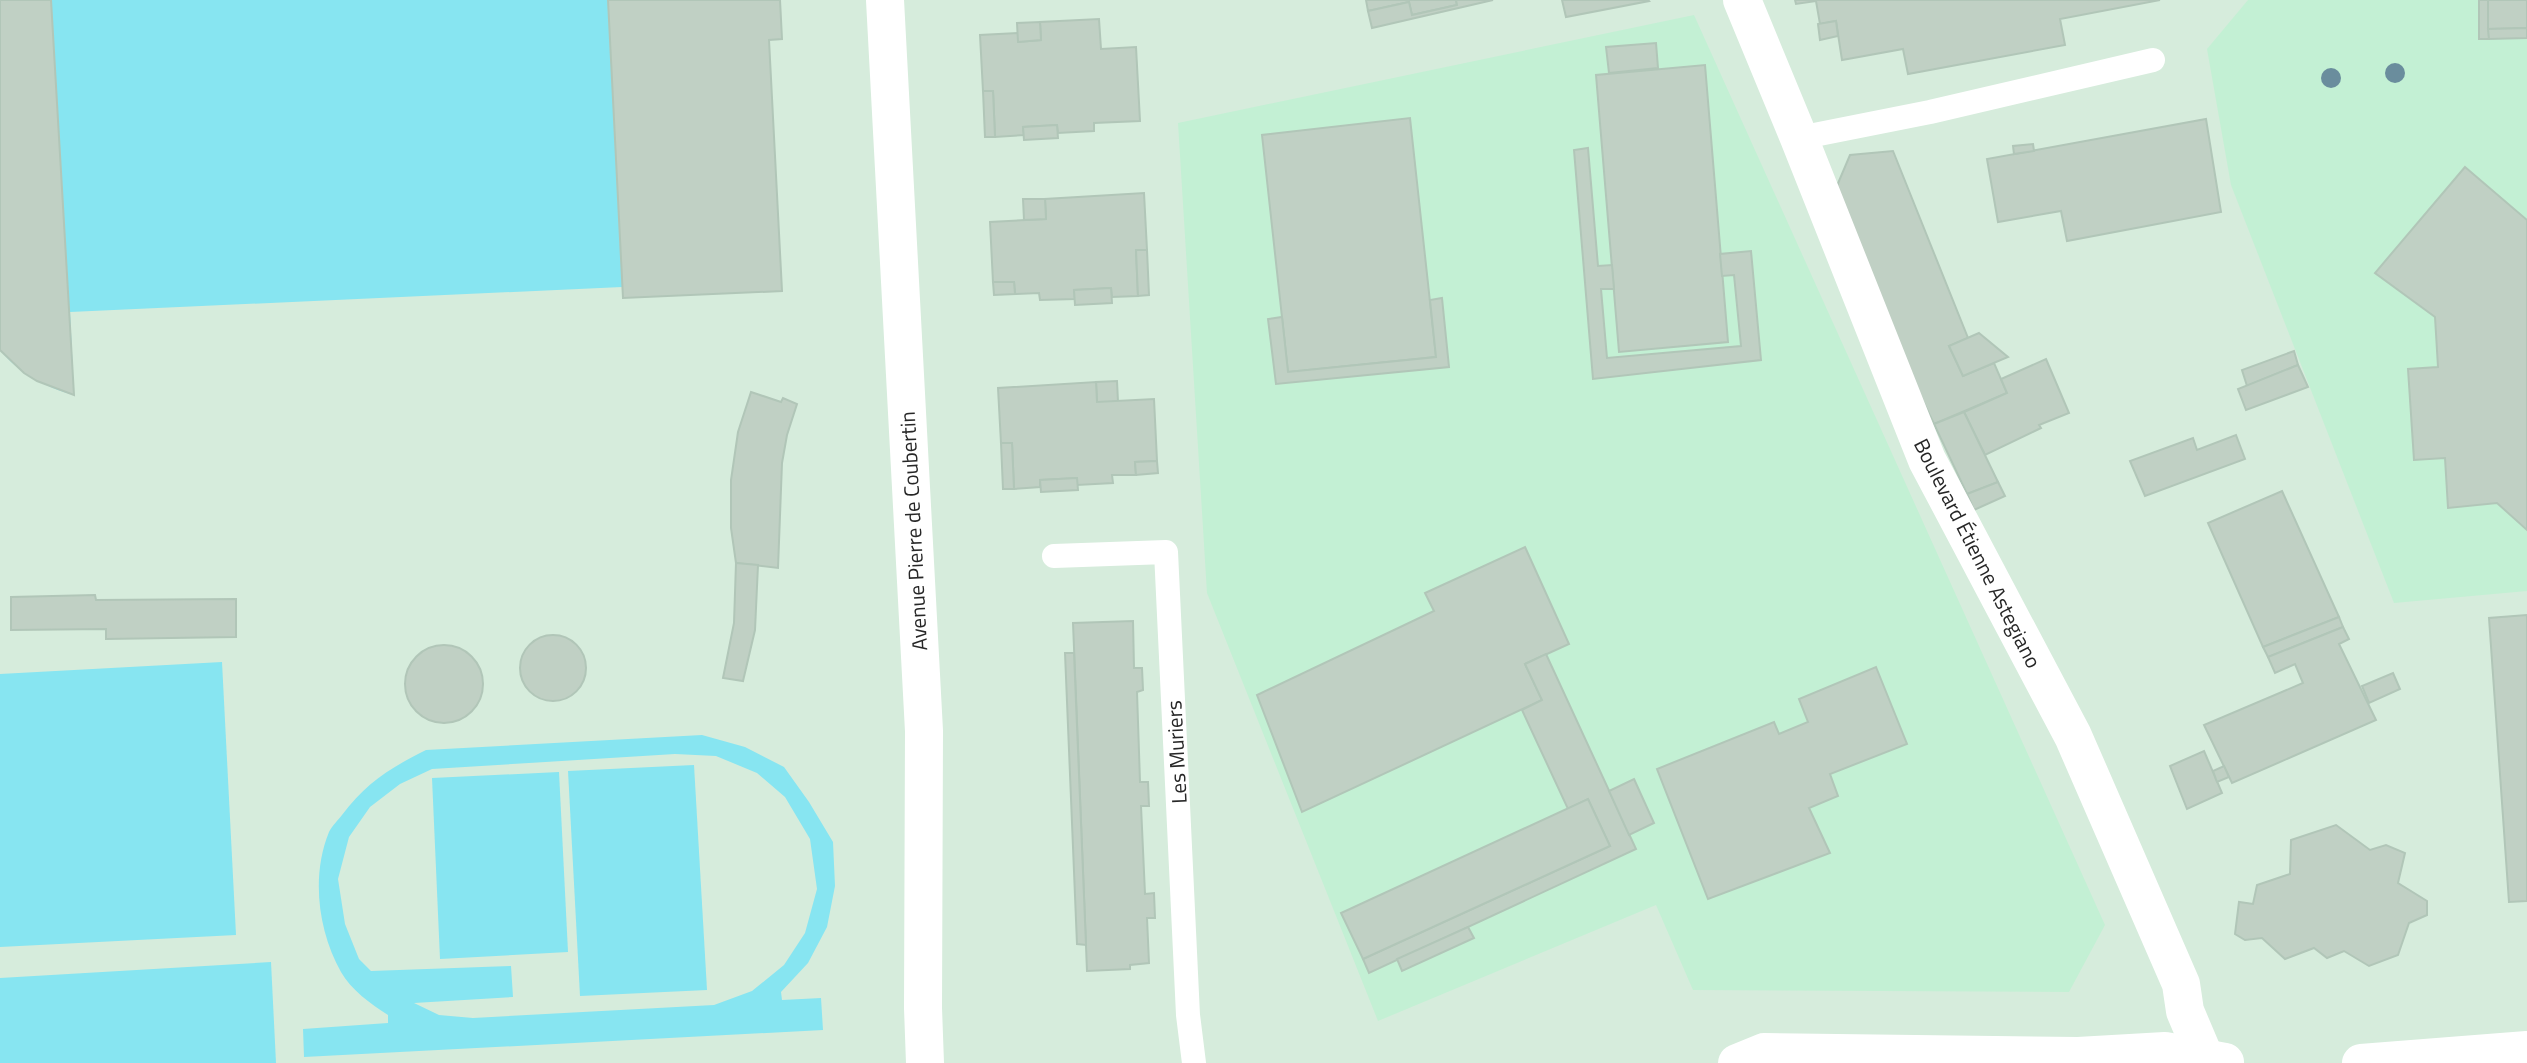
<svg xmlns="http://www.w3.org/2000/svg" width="2527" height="1063" viewBox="0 0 2527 1063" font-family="'Titillium Web',sans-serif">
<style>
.education{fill:#c3f0d4}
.pitch{fill:#87e5f1;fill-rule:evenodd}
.building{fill:#c0d0c4;stroke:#b1c6b8;stroke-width:2}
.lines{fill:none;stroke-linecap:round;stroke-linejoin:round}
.service{stroke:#fff;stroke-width:24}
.minor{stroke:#fff;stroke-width:38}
.secondary{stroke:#fff;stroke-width:38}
.tree{fill:#6a8d9d}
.labels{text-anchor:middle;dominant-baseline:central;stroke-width:5;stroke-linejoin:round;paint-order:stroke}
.street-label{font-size:21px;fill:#272727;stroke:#fff}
</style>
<rect width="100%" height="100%" fill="#d6ecdc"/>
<g class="education">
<polygon points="2248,0 2527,0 2527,591 2394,603 2231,185 2207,49"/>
<polygon points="1694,15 2105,925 2069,992 1693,990 1656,905 1378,1021 1207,593 1178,123"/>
</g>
<g class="pitch">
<path d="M0,0H780L769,40L782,291L623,298L622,287L70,312L74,395C45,387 20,374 0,350Z"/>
<polygon points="222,662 236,935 0,947 0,674"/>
<path d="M702,735L745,747L784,767L809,802L833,842L835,886L827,927L808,963L781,992L782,1000L821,998L823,1030L304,1057L303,1029L388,1023V1015C371,1004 351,990 341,972C318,931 311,876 329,832C332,826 338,820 342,815C366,783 390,768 426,750ZM675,754L716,756L757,773L785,797L810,839L817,889L805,933L784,965L752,991L714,1005L473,1018L439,1015L414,1003L513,997L511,966L371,971L359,959L345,924L338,879L349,837L370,807L400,784L432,769Z"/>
<polygon points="694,765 707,990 580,996 568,771"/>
<polygon points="559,772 568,952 440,959 432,778"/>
<polygon points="271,962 276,1063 0,1063 0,978"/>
</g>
<g class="building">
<polygon points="0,0 51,0 74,395 37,381 24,373 0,350"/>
<polygon points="608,0 780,0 782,39 769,40 782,291 623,298"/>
<polygon points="1366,0 1456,0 1457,5 1412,15 1409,2 1368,11"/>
<polygon points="1456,0 1493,0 1372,28 1368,11 1409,2 1412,15 1457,5"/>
<polygon points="1562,0 1648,0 1649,1 1566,17"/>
<polygon points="1795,0 2160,0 2060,19 2065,45 1908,74 1903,49 1842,60 1836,21 1820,24 1816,1 1796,4"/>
<polygon points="2479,0 2488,0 2489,39 2479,39"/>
<polygon points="2488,0 2527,0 2527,28 2488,29"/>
<polygon points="1099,19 1101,49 1136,47 1140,121 1094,123 1094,131 1058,133 1057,125 1023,127 1024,135 995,137 993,91 983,91 980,35 1018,33 1018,42 1041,40 1040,22"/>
<polygon points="1836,21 1838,36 1820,40 1818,24"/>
<polygon points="1040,22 1041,40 1018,42 1017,23"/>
<polygon points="2527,28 2527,38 2489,39 2488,29"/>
<polygon points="1656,43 1658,68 1609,73 1606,47"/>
<polygon points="1705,65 1728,342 1619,352 1596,75"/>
<polygon points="983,91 993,91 995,137 985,137"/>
<polygon points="1410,118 1436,357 1288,372 1262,135"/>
<polygon points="2206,119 2221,212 2067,241 2061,211 1998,222 1987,159"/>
<polygon points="1057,125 1058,138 1024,140 1023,127"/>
<polygon points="2033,144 2034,151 2014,154 2013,146"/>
<polygon points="1588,148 1598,266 1612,265 1614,289 1601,289 1607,358 1741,346 1734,275 1722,276 1720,254 1751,251 1761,360 1593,379 1574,150"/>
<polygon points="1893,151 1968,338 1949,346 1963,376 1994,363 2007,393 1934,424 1906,366 1836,188 1850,155"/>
<polygon points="2465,167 2527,220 2527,530 2497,503 2448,508 2445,458 2414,460 2408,369 2438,367 2435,317 2375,273"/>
<polygon points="1144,193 1147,250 1136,250 1138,296 1112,297 1111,288 1074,290 1075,299 1040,300 1039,293 1015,294 1014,282 993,282 990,222 1046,219 1045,199"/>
<polygon points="1023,199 1045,199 1046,219 1024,220"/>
<polygon points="1136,250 1147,250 1149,295 1138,296"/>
<polygon points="993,282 1014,282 1015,294 994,295"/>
<polygon points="1111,288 1112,303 1075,305 1074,290"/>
<polygon points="1442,298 1449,367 1276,384 1268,319 1282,317 1288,372 1436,357 1430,300"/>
<polygon points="1979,333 2008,357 1963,376 1949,346"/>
<polygon points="2294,351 2298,365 2247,386 2242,370"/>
<polygon points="2046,359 2069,413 2039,425 2041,428 1985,455 1964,412 2007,393 2001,379"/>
<polygon points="2298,365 2308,387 2246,410 2238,389"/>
<polygon points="1117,381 1118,402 1097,402 1096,382"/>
<polygon points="1096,382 1097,402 1154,399 1157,461 1135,462 1136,475 1112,475 1113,483 1077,485 1077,478 1040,480 1040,487 1014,489 1012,443 1001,443 998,388"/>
<polygon points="751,392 781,402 783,398 797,404 787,435 782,463 778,568 736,563 731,528 731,480 738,432"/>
<polygon points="1964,412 1998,482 1967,494 1934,424"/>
<polygon points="2236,435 2245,459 2145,496 2130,461 2193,438 2197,450"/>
<polygon points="1001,443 1012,443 1014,489 1003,489"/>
<polygon points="1157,461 1158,473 1136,475 1135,462"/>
<polygon points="1077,478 1078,490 1041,492 1040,480"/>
<polygon points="1998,482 2005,496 1974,510 1967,494"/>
<polygon points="2282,491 2339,617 2263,647 2208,523"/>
<polygon points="1525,547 1569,644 1525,664 1542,700 1302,812 1257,695 1434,611 1425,593"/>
<polygon points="736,563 758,565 755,630 743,681 723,678 734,623"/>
<polygon points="95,595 96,600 236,599 236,637 106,639 106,629 11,630 11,597"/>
<polygon points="2527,615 2527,901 2509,902 2489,618"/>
<polygon points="2339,617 2343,627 2268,657 2263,647"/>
<polygon points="1133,621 1134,668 1142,668 1143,690 1137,692 1140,782 1148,782 1149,806 1141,806 1145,894 1154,893 1155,918 1147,918 1149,963 1130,965 1130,969 1087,971 1073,623"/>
<polygon points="2343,627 2349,639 2339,644 2376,720 2232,783 2204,725 2303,683 2295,664 2275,673 2268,657"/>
<circle cx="553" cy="668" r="33"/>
<circle cx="444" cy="684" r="39"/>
<polygon points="1065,653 1074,653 1086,945 1077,944"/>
<polygon points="1546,654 1636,849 1369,973 1363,959 1610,846 1588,799 1568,809 1522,710 1542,700 1525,664"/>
<polygon points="1876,667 1907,744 1830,774 1838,796 1809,808 1830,853 1708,899 1657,769 1774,722 1779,734 1808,722 1799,699"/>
<polygon points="2393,673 2400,689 2369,703 2362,686"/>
<polygon points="2204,751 2222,793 2187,809 2170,766"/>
<polygon points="2224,766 2229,777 2217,782 2213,771"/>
<polygon points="1634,779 1654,823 1629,835 1609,791"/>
<polygon points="1588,799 1610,846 1363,959 1341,913"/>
<polygon points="2336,825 2370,850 2386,845 2405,853 2398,883 2427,901 2427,915 2409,923 2398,955 2369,966 2344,951 2327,958 2314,948 2285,959 2262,938 2245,940 2235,934 2239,902 2253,904 2257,885 2290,874 2291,840"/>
<polygon points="1468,927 1474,938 1402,971 1397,959"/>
</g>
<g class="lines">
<g class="service">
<polyline points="1799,138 1930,112 2153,60"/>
<polyline points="1054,556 1166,552 1188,1015 1194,1063"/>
</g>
<g class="minor">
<polyline points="1742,0 1799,138 1927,460 2073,736 2181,984 2185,1011 2207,1063"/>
<polyline points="1737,1063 1764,1052 2078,1056 2165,1051 2225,1062"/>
<polyline points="2361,1063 2527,1050"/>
</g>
<polyline class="secondary" points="885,0 924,731 923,1008 925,1063"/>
</g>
<g class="tree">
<circle cx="2395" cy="73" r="10"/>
<circle cx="2331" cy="78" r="10"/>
</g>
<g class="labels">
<g class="street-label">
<text transform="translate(913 531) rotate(-93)">Avenue Pierre de Coubertin</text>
<text transform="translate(1978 553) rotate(63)">Boulevard Étienne Astegiano</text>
<text transform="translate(1176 752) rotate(-93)">Les Muriers</text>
</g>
</g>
</svg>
